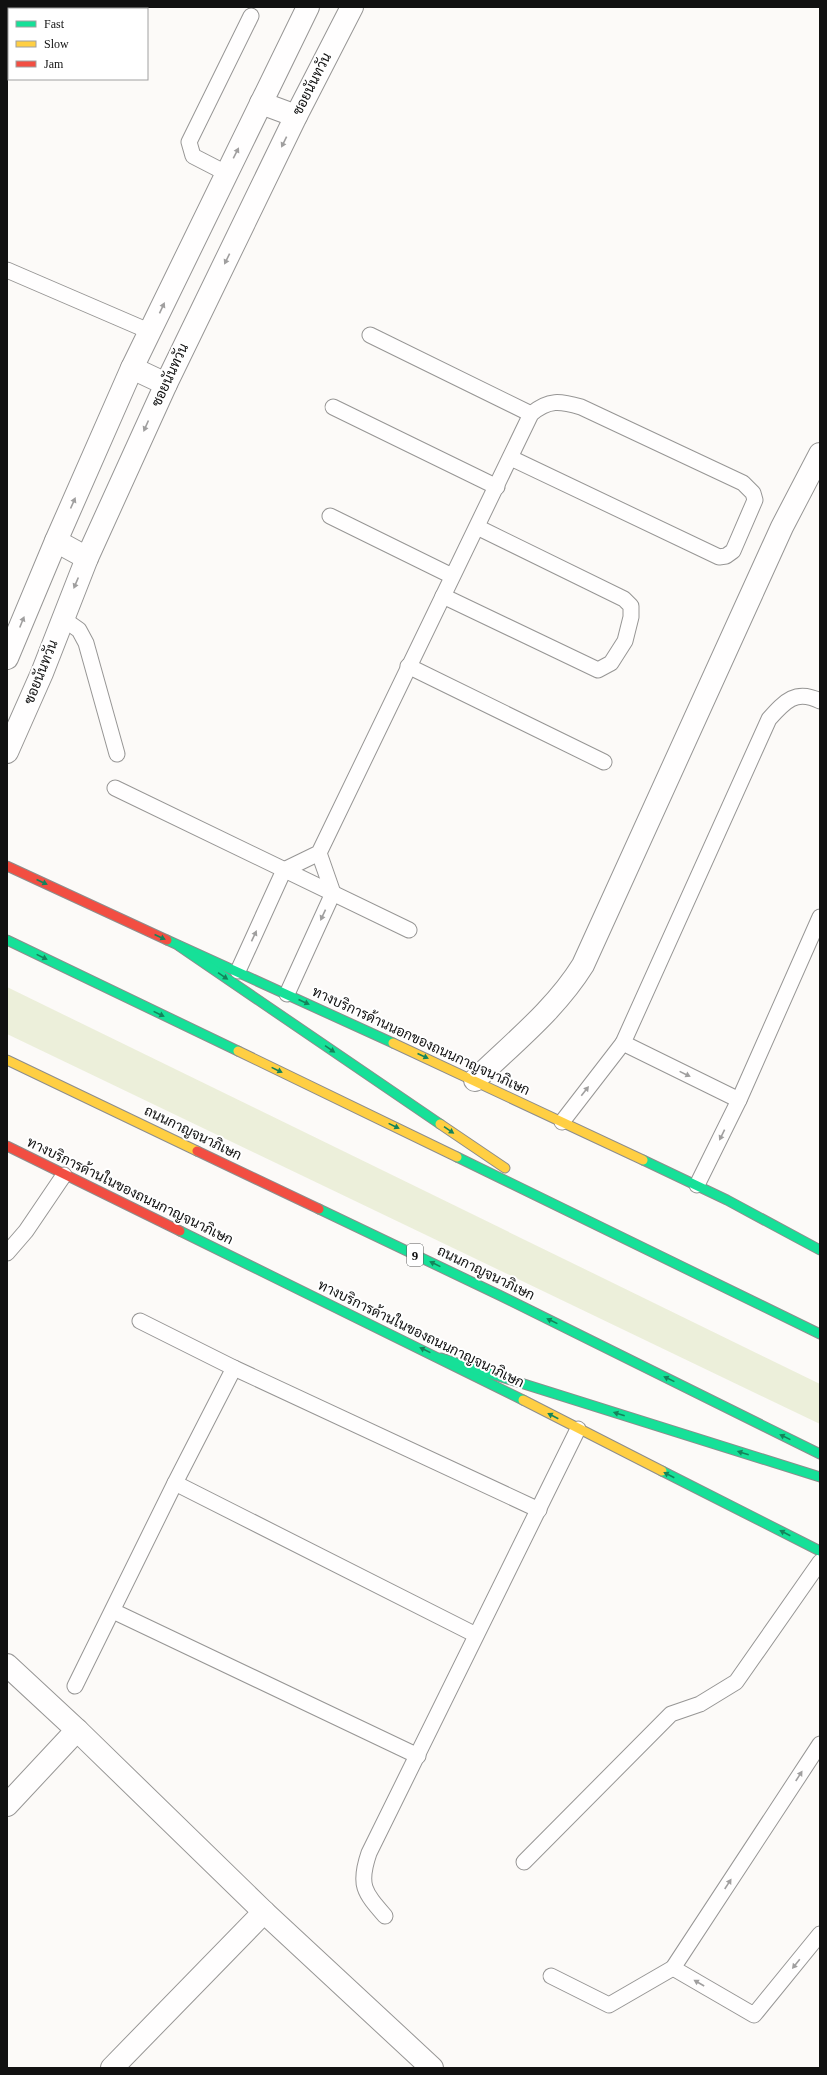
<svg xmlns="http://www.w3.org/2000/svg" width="827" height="2075" viewBox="0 0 827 2075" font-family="'Times New Roman',Sarabun,serif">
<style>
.green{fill:#ecefda}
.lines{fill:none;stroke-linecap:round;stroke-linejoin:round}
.lane-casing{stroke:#979695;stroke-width:17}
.street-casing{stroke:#979695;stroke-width:24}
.fast-casing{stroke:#8d8d8c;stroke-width:11}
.slow-casing{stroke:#8d8d8c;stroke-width:11}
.jam-casing{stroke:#8d8d8c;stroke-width:11}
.lane{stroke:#fffefe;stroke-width:15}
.street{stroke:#fffefe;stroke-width:22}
.fast{stroke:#16e098;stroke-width:9}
.slow{stroke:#ffcf43;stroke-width:9}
.jam{stroke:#f24e42;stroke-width:9}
.oneway{fill:#a09f9f}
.oneway2{fill:#14835b}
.labels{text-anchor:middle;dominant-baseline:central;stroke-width:4;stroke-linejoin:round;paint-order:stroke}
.shield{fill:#fff;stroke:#585858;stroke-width:1}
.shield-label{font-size:13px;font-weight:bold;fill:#111}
.street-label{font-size:14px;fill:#111;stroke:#fff}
</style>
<rect width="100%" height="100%" fill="#fcfaf8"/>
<polygon class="green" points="7,987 820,1384 820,1424 7,1034"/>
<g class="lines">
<defs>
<g id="lane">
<polyline points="226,173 193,156 189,142 251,16"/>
<polyline points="7,270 151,332"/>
<polyline points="370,335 531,414"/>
<polyline points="333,407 497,487"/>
<polyline points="330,516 452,576"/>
<polyline points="443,596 598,670 611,663 625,641 631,617 631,606 624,599 477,527"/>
<polyline points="62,618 79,630 86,643 117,754"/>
<polyline points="408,666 604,762"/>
<polyline points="115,788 409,930"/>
<path d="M238,971L284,870L319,853L531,414C549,399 560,401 581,407L743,483L753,493L755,500L733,551L726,556L719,557L511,458"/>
<polyline points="287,994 333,893 319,853"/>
<path d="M623,1043L769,719C785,701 796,689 820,701"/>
<polyline points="562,1122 623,1043 739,1100"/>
<polyline points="697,1185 739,1100 820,917"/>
<polyline points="7,1253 26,1231 64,1175"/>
<polyline points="140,1321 234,1368 539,1510"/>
<polyline points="175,1483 476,1635"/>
<polyline points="113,1611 418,1756"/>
<polyline points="75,1686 175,1483 234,1368"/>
<polyline points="820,1744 673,1968 754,2015 820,1934"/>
<polyline points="524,1862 671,1714 700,1704 736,1682 820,1562"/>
<path d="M385,1916C364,1892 358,1885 369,1853L578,1429"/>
<polyline points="551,1976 609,2005 673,1968"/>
</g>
<g id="street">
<polyline points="261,103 296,116"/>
<polyline points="132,368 166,384"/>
<polyline points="56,541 87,558"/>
<polyline points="7,658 56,541 132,368 308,7"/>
<polyline points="7,752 42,673 87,558 166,384 296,116 352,7"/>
<path d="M475,1080C513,1043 555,1010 583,965L782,527L820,454"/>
<polyline points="7,1665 77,1730 264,1912 432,2068"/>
<polyline points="7,1805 77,1730"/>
<polyline points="112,2068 264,1912"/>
</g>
<g id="fast">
<polyline points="7,940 238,1051"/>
<polyline points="167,940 393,1043"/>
<polyline points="179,946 440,1124"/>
<polyline points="457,1157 820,1334"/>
<polyline points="643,1160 727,1200 820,1250"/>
<polyline points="319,1209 499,1295 820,1454"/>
<polyline points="180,1231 523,1400"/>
<polyline points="441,1358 820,1477"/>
<polyline points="662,1471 820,1551"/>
</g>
<g id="slow">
<polyline points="393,1043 643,1160"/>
<polyline points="238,1051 457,1157"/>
<polyline points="7,1060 197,1151"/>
<polyline points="440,1124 505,1168"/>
<polyline points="523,1400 662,1471"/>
</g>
<g id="jam">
<polyline points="7,866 167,940"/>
<polyline points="7,1146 180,1231"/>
<polyline points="197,1151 319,1209"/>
</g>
</defs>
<use href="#lane" class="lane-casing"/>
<use href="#street" class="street-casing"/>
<use href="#fast" class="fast-casing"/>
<use href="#slow" class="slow-casing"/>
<use href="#jam" class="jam-casing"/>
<use href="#lane" class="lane"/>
<use href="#street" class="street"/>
<use href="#fast" class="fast"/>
<use href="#slow" class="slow"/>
<use href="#jam" class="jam"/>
</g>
<defs><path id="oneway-solid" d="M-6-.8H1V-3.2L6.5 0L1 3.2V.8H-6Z"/></defs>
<g class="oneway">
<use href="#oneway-solid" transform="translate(284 142) rotate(116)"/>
<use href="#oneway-solid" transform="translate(236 153) rotate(-63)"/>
<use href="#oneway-solid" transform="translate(227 259) rotate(116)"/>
<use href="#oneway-solid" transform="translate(162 308) rotate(-65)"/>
<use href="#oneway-solid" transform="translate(146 426) rotate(114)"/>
<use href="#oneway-solid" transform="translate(73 503) rotate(-66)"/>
<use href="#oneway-solid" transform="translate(76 583) rotate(113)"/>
<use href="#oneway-solid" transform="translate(22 622) rotate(-68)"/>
<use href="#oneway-solid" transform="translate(323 915) rotate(115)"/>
<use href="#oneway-solid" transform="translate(254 936) rotate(-65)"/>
<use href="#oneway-solid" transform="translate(685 1074) rotate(26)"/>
<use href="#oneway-solid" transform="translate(585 1091) rotate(-52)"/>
<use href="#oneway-solid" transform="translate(722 1135) rotate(116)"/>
<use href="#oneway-solid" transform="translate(799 1776) rotate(-57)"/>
<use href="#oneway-solid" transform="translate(728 1884) rotate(-57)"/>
<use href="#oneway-solid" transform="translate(796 1964) rotate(129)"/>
<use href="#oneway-solid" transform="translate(699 1983) rotate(-150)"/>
</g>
<g class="oneway2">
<use href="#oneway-solid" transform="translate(42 882) rotate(25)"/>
<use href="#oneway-solid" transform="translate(160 937) rotate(25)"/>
<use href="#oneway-solid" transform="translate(42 957) rotate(26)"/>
<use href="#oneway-solid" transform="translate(223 976) rotate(34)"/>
<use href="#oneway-solid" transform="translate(304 1002) rotate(24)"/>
<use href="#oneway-solid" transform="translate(159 1014) rotate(26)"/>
<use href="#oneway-solid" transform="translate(330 1049) rotate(34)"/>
<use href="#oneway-solid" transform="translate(423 1056) rotate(24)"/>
<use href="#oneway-solid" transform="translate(277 1070) rotate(26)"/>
<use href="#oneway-solid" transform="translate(394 1126) rotate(26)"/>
<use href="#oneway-solid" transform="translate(449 1130) rotate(34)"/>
<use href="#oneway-solid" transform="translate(435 1264) rotate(-154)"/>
<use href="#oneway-solid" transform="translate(552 1321) rotate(-154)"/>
<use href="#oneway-solid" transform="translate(425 1350) rotate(-154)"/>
<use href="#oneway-solid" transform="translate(669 1379) rotate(-154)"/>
<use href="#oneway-solid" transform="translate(619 1414) rotate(-163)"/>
<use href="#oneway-solid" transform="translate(553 1416) rotate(-153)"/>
<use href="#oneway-solid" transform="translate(785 1437) rotate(-154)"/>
<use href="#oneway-solid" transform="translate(743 1453) rotate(-163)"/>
<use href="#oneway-solid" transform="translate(669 1475) rotate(-153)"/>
<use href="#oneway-solid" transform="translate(785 1533) rotate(-153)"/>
</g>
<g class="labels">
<rect class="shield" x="407" y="1244" width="16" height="22" rx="3"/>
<g class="shield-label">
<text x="415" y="1255">9</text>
</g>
<g class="street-label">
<text transform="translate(312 84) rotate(-63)">ซอยนันทวัน</text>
<text transform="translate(170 375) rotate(-65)">ซอยนันทวัน</text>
<text transform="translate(41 672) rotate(-68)">ซอยนันทวัน</text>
<text transform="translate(421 1041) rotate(25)">ทางบริการด้านนอกของถนนกาญจนาภิเษก</text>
<text transform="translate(193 1133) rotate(26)">ถนนกาญจนาภิเษก</text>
<text transform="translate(130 1191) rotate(26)">ทางบริการด้านในของถนนกาญจนาภิเษก</text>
<text transform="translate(486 1273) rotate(26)">ถนนกาญจนาภิเษก</text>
<text transform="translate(421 1334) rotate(26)">ทางบริการด้านในของถนนกาญจนาภิเษก</text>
</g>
</g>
<rect width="827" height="2075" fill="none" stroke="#111111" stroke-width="16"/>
<rect x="8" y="8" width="140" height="72" fill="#ffffff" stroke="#a0a0a0"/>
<rect x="16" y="21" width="20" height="6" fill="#16e098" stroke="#a0a0a0"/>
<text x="44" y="28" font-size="12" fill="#111111">Fast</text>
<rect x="16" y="41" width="20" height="6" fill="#ffcf43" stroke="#a0a0a0"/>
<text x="44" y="48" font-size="12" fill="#111111">Slow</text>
<rect x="16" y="61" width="20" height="6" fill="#f24e42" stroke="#a0a0a0"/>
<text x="44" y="68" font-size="12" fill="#111111">Jam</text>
</svg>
